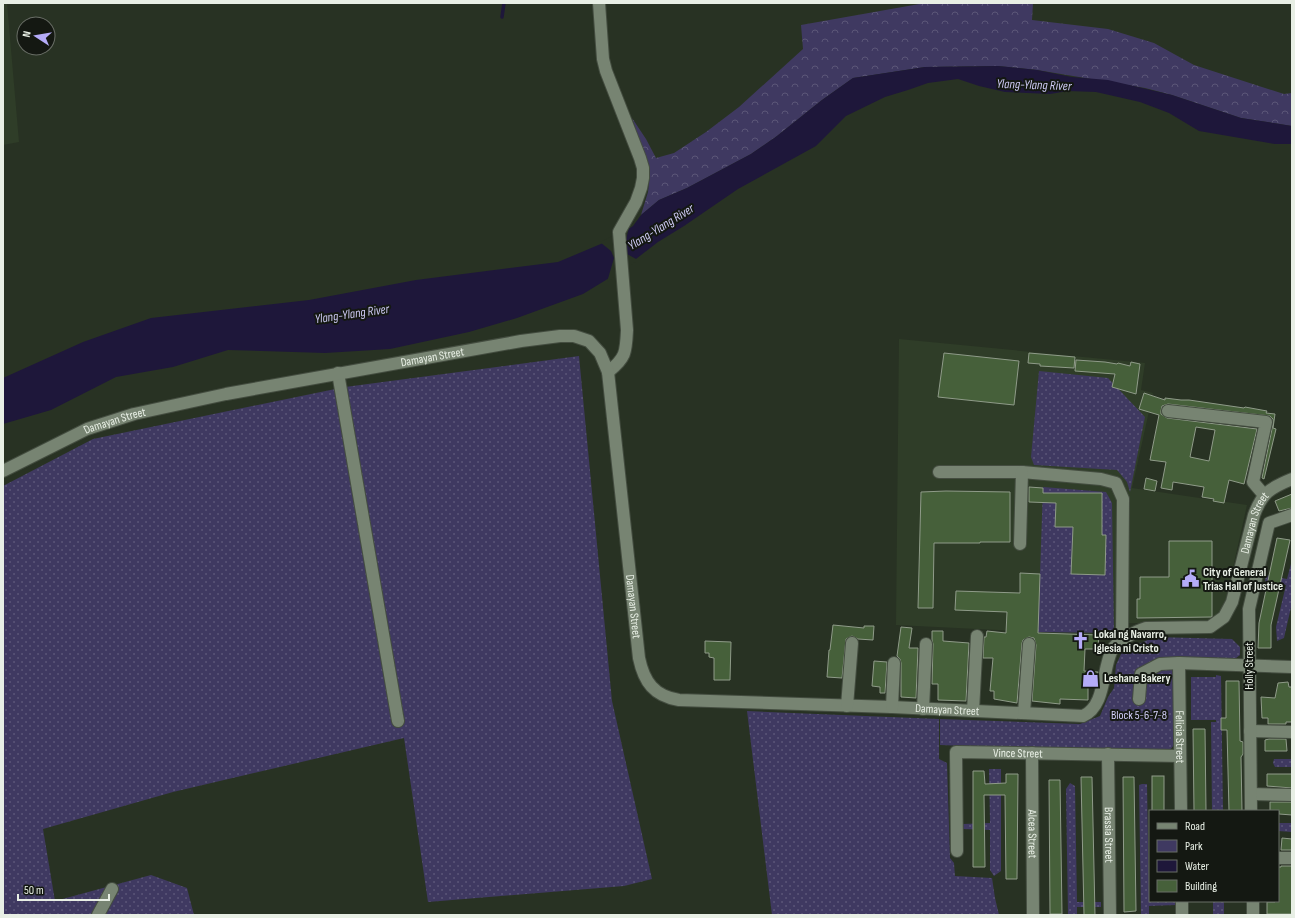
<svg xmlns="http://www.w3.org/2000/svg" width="1295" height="918" viewBox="0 0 1295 918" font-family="'Sofia Sans Condensed',sans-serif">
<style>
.built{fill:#2f3d28}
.green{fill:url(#green-dots)}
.forest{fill:url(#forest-crowns)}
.water{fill:#1e173a}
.pier{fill:#283223}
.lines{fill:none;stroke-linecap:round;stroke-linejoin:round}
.stream{stroke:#1e173a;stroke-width:3.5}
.building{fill:#46603a;stroke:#8f9b89;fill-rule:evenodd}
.minor-casing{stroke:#444d40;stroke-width:14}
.minor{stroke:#778472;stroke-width:12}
.labels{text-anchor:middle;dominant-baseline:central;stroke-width:4;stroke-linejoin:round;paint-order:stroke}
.street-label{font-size:12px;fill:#e8efe5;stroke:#141812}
.poi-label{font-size:12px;font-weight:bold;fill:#e8efe5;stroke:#141812;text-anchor:start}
.park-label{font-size:12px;fill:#d2cef8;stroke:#141812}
.water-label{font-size:13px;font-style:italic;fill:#cecaf4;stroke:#141812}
</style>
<defs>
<pattern id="green-dots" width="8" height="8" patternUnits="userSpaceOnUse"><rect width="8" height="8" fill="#3f3961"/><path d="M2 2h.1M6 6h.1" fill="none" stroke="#5b5678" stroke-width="1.8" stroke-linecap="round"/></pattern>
<pattern id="forest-crowns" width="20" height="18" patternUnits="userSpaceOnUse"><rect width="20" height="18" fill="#3f3961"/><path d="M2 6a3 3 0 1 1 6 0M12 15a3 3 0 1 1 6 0" fill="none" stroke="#5b5678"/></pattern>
</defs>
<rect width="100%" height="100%" fill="#283223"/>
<g class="built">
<polygon points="3,3 7,3 19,142 3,145"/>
<polygon points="899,339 1145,363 1141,390 1153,393 1132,488 1247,505 1225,603 1219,614 1206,623 1127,623 1114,633 1100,635 896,625"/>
</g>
<g class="green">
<polygon points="579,356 612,701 652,879 624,886 428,902 404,738 173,792 43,829 55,901 151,875 187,888 194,915 3,915 3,486 93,439 345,387"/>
<polygon points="1039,371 1108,378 1145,417 1130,492 1127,482 1117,470 1034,465 1031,457"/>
<polygon points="1043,487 1106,492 1112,503 1114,633 1038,632"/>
<polygon points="1292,560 1292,603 1284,638 1277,641 1276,627 1286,585 1265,581 1266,575 1287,579"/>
<polygon points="1154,637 1232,639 1240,647 1240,655 1236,658 1174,658 1174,745 1169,751 1096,751 940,745 940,719 1080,724 1100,716 1108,697 1114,688 1116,665 1122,652"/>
<polygon points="1216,675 1221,676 1223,811 1212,811 1211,722 1216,722 1216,720 1191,720 1191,677 1216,677"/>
<polygon points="747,711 939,719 939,759 947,763 950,858 954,863 955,876 992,878 995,898 999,915 772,915"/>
<polygon points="1274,759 1292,759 1292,767 1275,767 1273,763"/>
<polygon points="989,769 1001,769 1001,871 994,876 990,870 990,830 963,829 963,824 990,823"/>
<polygon points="1070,783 1075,786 1077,902 1101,902 1101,907 1077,907 1077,915 1068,915 1066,789"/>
<polygon points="1142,784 1147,784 1149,898 1150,898 1150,901 1176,901 1176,905 1149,906 1149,915 1141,915 1139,785"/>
<polygon points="1278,823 1292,823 1292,832 1278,831"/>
<rect x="1213" y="901" width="11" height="14"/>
</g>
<polygon class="forest" points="925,3 1033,3 1032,20 1108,29 1154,43 1194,65 1284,94 1292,93 1292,126 1241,118 1172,95 1145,88 1037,70 998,66 925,67 853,78 822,100 777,136 751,154 687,188 659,200 641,215 648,192 650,173 632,118 646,139 656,158 674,153 706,132 739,107 803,49 801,25"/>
<polygon class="water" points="998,66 1037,70 1072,77 1108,80 1172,95 1241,118 1292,126 1292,144 1275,144 1199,131 1169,113 1140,102 1096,92 1068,91 1050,94 1005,92 979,86 958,79 928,83 908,90 885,97 846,116 816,146 738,189 684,226 658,242 619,272 583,294 517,318 469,332 390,349 325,353 228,350 173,367 116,377 51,410 3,424 3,378 83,342 151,318 309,300 416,280 558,262 615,238 633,226 641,215 659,200 687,188 751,154 777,136 822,100 853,78 925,67"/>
<polygon class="pier" points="629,228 624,247 627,254 638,260 607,282 614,258 611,251 600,242"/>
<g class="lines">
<polyline class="stream" points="502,17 504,3"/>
</g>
<g class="building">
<polygon points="944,353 1019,361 1014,405 938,397"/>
<polygon points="1029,353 1075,357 1074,368 1040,366 1040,364 1028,363"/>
<polygon points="1076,360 1105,362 1117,364 1118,363 1130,366 1131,362 1140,364 1136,394 1112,387 1115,374 1075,371"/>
<path d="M1144,393L1165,400V398L1181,400H1189L1244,408L1245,407L1267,411L1266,413L1275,414L1273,428L1276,429L1264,479L1262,478L1273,424V419L1270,416L1168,404L1162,406L1161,411V414L1167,418L1257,429L1244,484L1229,480L1224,503L1213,501L1214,499L1202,497L1204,487L1173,482L1172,490L1161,488L1166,462L1150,460L1159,415L1139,409ZM1196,427L1215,430L1209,461L1190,457Z"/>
<polygon points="1146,478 1157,481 1155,491 1144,489"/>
<polygon points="1029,487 1043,488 1043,493 1102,493 1102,535 1106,535 1105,575 1071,574 1073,527 1055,527 1056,503 1029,502"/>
<polygon points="946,491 1010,492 1010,542 980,542 980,543 934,543 933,608 918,608 921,492"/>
<polygon points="1292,494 1292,508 1279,511 1275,501"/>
<polygon points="1277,538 1290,540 1271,625 1271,648 1258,648 1259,623"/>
<polygon points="1169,541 1212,541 1212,617 1137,618 1137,599 1140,599 1140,577 1169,577"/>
<polygon points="1020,573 1040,574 1038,633 1099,635 1098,649 1085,649 1084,671 1098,672 1095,686 1088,686 1088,700 1060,699 1060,704 1032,701 1036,645 1034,638 1029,637 1023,640 1022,643 1017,703 994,699 994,691 990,691 993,658 983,658 984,637 986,637 987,631 1006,633 1007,612 955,610 956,591 1020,593"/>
<polygon points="833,625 864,628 864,626 874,626 873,640 858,639 852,636 846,639 842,678 827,677 829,650 830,650"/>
<polygon points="901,627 912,628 909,648 918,648 916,698 901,697 901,663 900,659 897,656"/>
<polygon points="932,631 943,631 943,641 969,643 966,701 938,700 938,684 932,684 933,644 932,640"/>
<polygon points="705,641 731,642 730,680 714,680 714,658 709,657 709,653 705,653"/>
<polygon points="874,661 887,662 885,693 880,693 880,687 872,686"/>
<polygon points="1226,681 1239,681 1240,741 1243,742 1243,754 1241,757 1242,811 1229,811 1227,730 1221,730 1221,718 1226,718"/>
<polygon points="1288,682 1289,687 1292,687 1292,722 1286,722 1286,724 1268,724 1268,718 1262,718 1261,697 1275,698 1278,683"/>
<polygon points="1193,729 1205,729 1206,811 1194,811"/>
<polygon points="1269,739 1286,739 1287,751 1265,751 1265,740"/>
<polygon points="973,771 984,771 985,784 1006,783 1006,774 1018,774 1017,879 1006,879 1005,795 984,795 985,867 973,867"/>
<polygon points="1267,774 1292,774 1292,788 1267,786"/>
<rect x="1152" y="776" width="12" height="35"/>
<polygon points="1081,777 1092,777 1095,915 1084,915"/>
<polygon points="1123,777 1134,777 1136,911 1124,912"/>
<polygon points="1049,780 1060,780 1062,914 1050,914"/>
<polygon points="1270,802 1292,802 1292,815 1279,814 1279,811 1270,811"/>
<polygon points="1282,838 1292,839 1292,850 1281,850"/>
<polygon points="1281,866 1292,866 1292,914 1267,914 1267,902 1275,902 1275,901 1278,901 1278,867 1281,867"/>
</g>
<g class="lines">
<defs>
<g id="minor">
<path d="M599,3L603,59L606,71L640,158L643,168V178L641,188L636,202L619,232L627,330C626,352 626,358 608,372"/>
<polyline points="338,373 398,721"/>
<polyline points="1168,411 1266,422 1253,482 1264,495"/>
<path id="s1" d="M3,471L87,429L134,414L226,394L521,341L560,336H574L589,341L600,353L608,372L639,658C644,682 654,696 679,700L892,707L1083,716C1106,706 1102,669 1112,650C1117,641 1136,631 1146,628L1210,627L1224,617L1232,602L1254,515C1262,493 1270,488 1292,479"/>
<polyline points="939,472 1022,472 1101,479 1116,483 1123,499 1122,641"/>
<polyline points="1020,544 1022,472"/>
<path id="s2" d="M1179,663L1181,811"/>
<polyline points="1139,699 1141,674 1160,664 1179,663 1292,667"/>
<polyline points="847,706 852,643"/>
<polyline points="892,707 894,663"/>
<polyline points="923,709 926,644"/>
<polyline points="973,711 977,636"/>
<polyline points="1024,713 1029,644"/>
<polyline points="1250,731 1292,732"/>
<path id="s3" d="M1032,753L1033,915"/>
<path id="s4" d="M1108,754L1110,915"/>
<polyline points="1251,794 1292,795"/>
<polyline points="1251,811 1249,609 1269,523 1292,515"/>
<path id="s5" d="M957,851L956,752L1180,756"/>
<polyline points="1278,858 1292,858"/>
<polyline points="1182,901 1182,915"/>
<polyline points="1253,901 1253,915"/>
<polyline points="98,915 112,889"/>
</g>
</defs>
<use href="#minor" class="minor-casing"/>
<use href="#minor" class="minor"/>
</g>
<defs>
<symbol id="civic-bare" viewBox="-9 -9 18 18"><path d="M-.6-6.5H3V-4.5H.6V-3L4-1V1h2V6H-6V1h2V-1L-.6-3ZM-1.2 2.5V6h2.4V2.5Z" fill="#b5acf8" stroke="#141812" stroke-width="2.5" paint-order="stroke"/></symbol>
<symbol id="church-bare" viewBox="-9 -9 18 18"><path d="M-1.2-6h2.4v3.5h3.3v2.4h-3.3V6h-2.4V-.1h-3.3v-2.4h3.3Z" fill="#b5acf8" stroke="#141812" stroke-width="2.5" paint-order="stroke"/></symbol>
<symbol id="shop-bare" viewBox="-9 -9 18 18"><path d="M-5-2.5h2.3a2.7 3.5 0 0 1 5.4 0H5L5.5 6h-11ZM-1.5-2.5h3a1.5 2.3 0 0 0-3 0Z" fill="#b5acf8" stroke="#141812" stroke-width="2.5" paint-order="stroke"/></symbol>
</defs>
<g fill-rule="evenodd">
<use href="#civic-bare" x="1178" y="566" width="25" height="25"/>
<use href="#church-bare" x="1068" y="628" width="25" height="25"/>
<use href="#shop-bare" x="1078" y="666" width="25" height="25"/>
</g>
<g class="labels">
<g class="street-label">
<text stroke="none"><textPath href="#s1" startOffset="447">Damayan Street</textPath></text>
<text stroke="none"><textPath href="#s1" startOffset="123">Damayan Street</textPath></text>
<text stroke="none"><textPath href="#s1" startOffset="1694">Damayan Street</textPath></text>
<text stroke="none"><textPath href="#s1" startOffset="879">Damayan Street</textPath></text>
<text transform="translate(1249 666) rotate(-90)">Holly Street</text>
<text stroke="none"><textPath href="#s1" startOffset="1262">Damayan Street</textPath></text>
<text stroke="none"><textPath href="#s2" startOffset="74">Felicia Street</textPath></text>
<text stroke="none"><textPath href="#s5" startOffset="161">Vince Street</textPath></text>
<text stroke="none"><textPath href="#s3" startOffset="81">Alcea Street</textPath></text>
<text stroke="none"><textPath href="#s4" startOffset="81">Brassia Street</textPath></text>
</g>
<g class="poi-label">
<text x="1203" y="572">City of General<tspan x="1203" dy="14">Trias Hall of Justice</tspan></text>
<text x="1094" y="634">Lokal ng Navarro,<tspan x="1094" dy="14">Iglesia ni Cristo</tspan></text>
<text x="1104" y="678">Leshane Bakery</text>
</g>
<g class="park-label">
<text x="1139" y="715">Block 5-6-7-8</text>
</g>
<g class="water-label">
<text transform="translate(1034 85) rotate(2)">Ylang-Ylang River</text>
<text transform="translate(661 227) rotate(-32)">Ylang-Ylang River</text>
<text transform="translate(352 314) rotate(-8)">Ylang-Ylang River</text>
</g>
</g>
<rect width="1295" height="918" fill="none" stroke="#e8efe5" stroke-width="8"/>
<rect x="1149" y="810" width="130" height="92" fill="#141812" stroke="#696e66"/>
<rect x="1157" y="823" width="20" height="6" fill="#778472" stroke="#696e66"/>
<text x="1185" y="830" font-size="12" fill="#e8efe5">Road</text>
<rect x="1157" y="840" width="20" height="12" fill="#3f3961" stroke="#696e66"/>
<text x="1185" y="850" font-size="12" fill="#e8efe5">Park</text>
<rect x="1157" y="860" width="20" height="12" fill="#1e173a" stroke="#696e66"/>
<text x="1185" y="870" font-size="12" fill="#e8efe5">Water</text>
<rect x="1157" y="880" width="20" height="12" fill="#46603a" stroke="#696e66"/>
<text x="1185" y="890" font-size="12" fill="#e8efe5">Building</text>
<g transform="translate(36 36) rotate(282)"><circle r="19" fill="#141812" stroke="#696e66"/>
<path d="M0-3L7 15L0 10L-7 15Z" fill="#b5acf8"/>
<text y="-6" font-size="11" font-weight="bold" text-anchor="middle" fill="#e8efe5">N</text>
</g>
<path d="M18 894v6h91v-6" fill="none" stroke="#e8efe5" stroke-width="2"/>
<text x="24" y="894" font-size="12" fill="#e8efe5" stroke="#141812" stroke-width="3" paint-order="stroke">50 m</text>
</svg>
